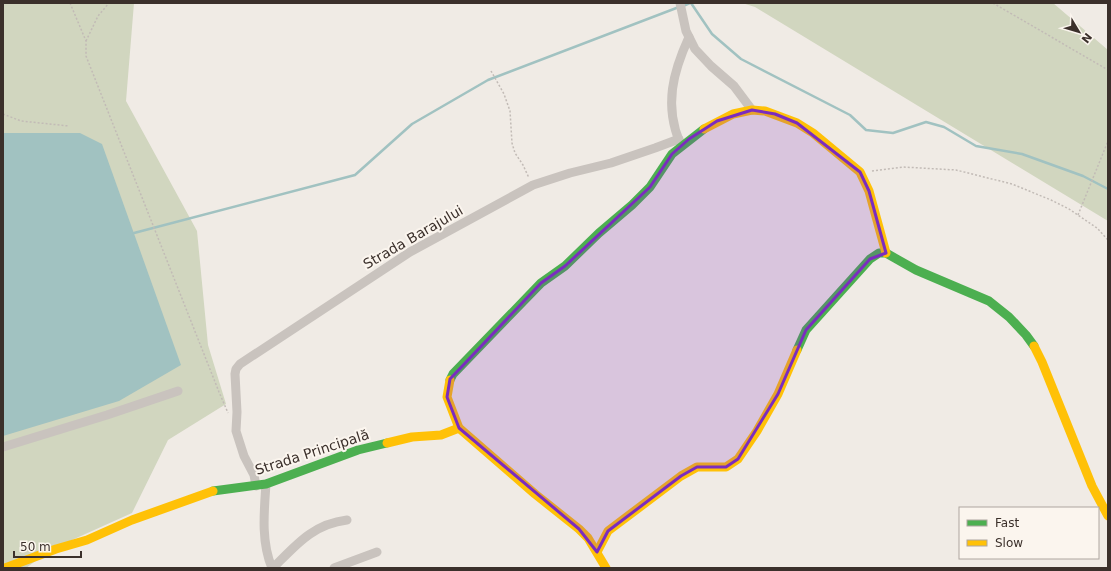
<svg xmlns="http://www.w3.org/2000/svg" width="1111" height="571" viewBox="0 0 1111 571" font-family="'DejaVu Sans',sans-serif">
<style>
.green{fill:#d1d6bf}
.water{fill:#a1c2c1}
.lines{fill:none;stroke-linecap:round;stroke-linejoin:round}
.stream{stroke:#a1c2c1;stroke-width:2.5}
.path{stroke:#c2bbb6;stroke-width:1.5;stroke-dasharray:2 2;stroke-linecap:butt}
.street{stroke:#c9c3be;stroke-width:9}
.fast{stroke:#4caf50;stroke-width:9}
.slow{stroke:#ffc107;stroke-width:9}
.marked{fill:#7b2cbf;fill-opacity:0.2;stroke:#7b2cbf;stroke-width:3;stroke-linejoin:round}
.labels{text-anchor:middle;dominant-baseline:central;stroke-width:4;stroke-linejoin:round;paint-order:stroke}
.street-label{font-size:14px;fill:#3b302b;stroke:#fbf5ee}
</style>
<rect width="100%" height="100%" fill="#f0ebe5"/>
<g class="green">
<polygon points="3,3 134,3 126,101 197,231 208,345 226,404 168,440 132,513 52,549 26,568 3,568"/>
<polygon points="742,3 1053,3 1108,50 1108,221 755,7"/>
</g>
<polygon class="water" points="3,133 80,133 102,144 181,365 119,401 3,436"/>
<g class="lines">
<g class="stream">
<polyline points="691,3 712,34 741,59 850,115 866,130 893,133 926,122 944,127 976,146 1022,154 1083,176 1108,189"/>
<polyline points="683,6 690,3"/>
<polyline points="134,233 355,175 412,124 488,80 679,7"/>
</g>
<g class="path">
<polyline points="70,3 86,41 86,56 219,392 228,413"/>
<polyline points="993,3 1108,70"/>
<polyline points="86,41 98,16 109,3"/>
<polyline points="491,71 504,94 510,111 512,143 515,153 523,165 529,178"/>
<polyline points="3,114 21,121 69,126"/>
<polyline points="872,171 903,167 956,170 1012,184 1051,200 1069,209 1097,228 1108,240"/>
<polyline points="1078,215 1108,141"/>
</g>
<g class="street">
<polyline points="680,3 686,31 695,49 711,66 734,86 752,110"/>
<path d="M680,143C664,105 673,72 689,37"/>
<polyline points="3,447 107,415 178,391"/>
<path d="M266,484C264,512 261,542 272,568"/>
<polyline points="256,486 254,475 244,456 236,431 237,412 235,374 236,369 240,364 410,252 533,185 570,173 611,163 655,148 679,139"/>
<path d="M273,568C296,545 313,524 347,520"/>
<polyline points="334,568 377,552"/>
</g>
<g class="fast">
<polyline points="797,350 806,330 870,259 879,253 886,253 916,270 989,301 1009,317 1026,335 1034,346"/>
<polyline points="450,380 453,374 541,283 565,266 599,233 632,205 650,187 672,154 704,129"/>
<polyline points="213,491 266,484 358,450 387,443"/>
</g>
<g class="slow">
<polyline points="704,129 733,114 752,110 765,111 797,123 813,133 860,172 869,191 886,253"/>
<polyline points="1034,346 1042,362 1092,486 1108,516"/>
<polyline points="450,380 447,397 459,428 535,494 579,529 588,538 606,568"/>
<polyline points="387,443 412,437 441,435 459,428"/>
<polyline points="597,552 608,531 681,476 697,467 726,467 738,459 757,431 778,394 797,350"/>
<polyline points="5,568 56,549 87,540 132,520 213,491"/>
</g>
</g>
<path class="marked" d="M752,110L775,114L797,123L860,172L869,191L886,253L870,259L806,330L778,394L738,459L726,467H697L681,476L608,531L597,552L579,529L459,428L447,397L450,379L541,283L565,266L650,187L672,154L689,139L717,121Z"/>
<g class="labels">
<g class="street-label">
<text transform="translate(413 237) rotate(-30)">Strada Barajului</text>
<text transform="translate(312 452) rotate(-18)">Strada Principală</text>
</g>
</g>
<rect width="1111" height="571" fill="none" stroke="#3b302b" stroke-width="8"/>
<rect x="959" y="507" width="140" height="52" fill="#fbf5ee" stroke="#aea6a0"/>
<rect x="967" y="520" width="20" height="6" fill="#4caf50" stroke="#aea6a0"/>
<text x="995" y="527" font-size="12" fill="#3b302b">Fast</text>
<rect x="967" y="540" width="20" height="6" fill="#ffc107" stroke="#aea6a0"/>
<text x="995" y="547" font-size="12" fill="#3b302b">Slow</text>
<g transform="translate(1079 32) rotate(128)" stroke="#fbf5ee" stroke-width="3" paint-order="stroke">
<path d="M0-3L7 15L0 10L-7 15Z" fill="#3b302b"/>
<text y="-6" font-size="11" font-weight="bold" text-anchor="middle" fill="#3b302b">N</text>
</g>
<path d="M14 551v6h67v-6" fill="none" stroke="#3b302b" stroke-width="2"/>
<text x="20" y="551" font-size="12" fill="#3b302b" stroke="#fbf5ee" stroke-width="3" paint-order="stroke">50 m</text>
</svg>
